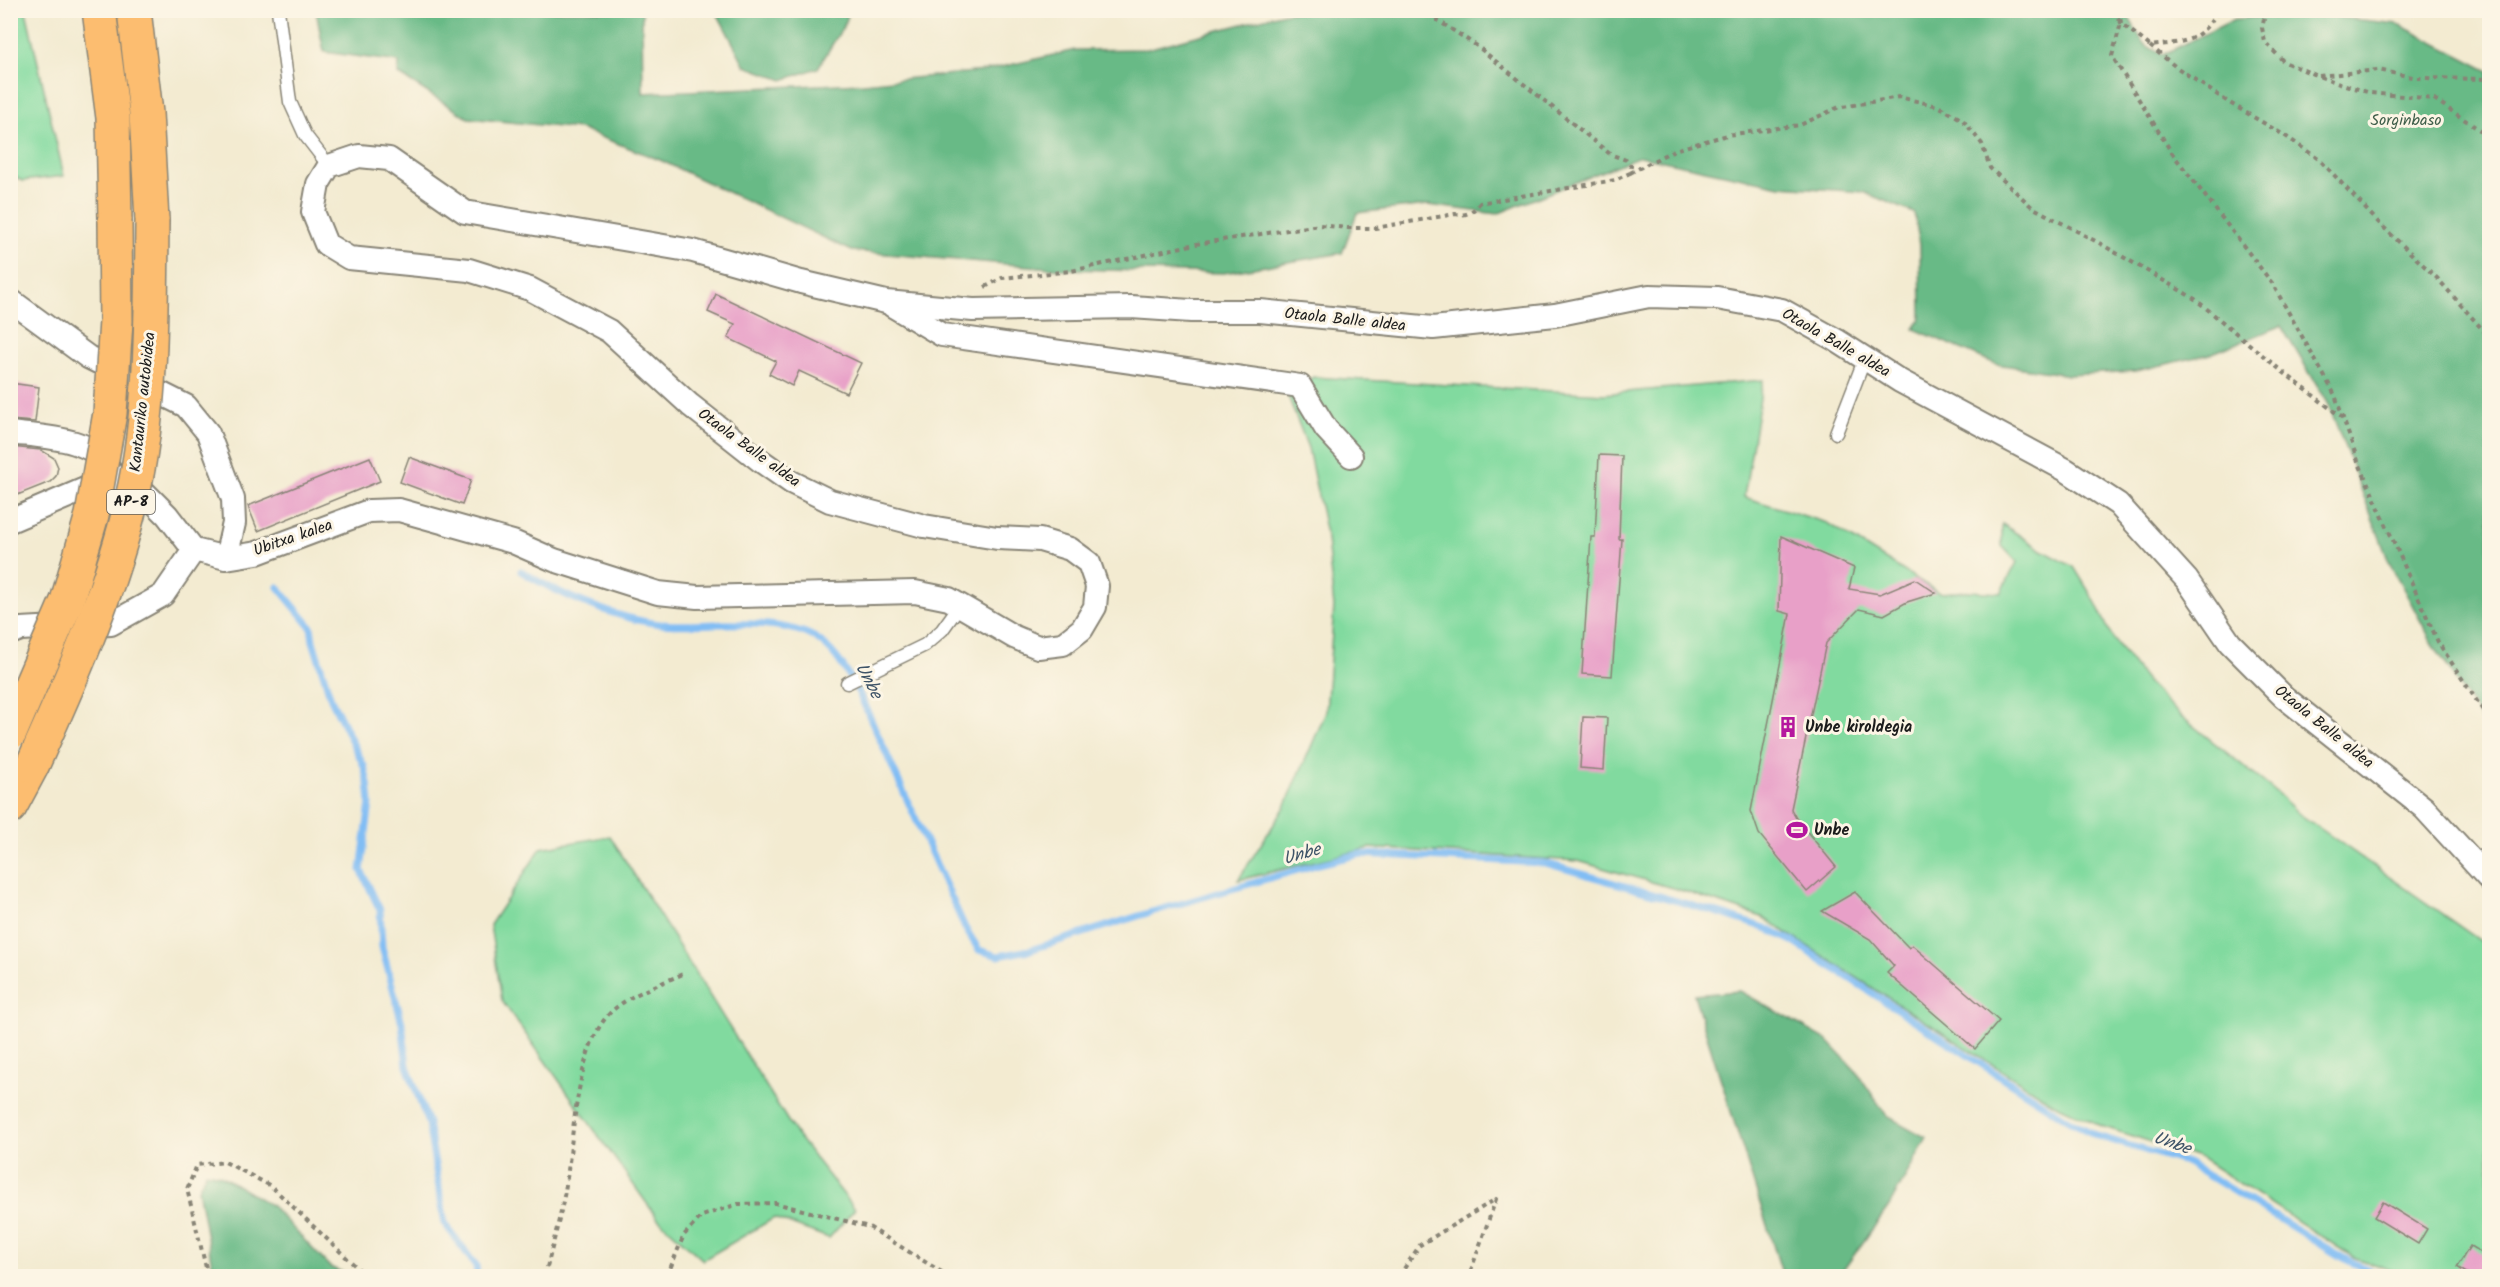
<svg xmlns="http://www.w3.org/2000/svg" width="2500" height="1287" viewBox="0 0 2500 1287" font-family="Kalam,sans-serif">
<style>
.green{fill:#81da9f;stroke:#4e7b5e;stroke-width:1.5}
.forest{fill:#68ba86;stroke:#426b51;stroke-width:1.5}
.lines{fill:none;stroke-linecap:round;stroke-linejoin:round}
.stream{stroke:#81bdf4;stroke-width:7}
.building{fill:#e8a0c8}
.service-casing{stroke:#888476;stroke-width:15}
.minor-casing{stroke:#888476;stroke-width:26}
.motorway-casing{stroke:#888476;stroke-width:36}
.path{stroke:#888476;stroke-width:4;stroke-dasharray:4.5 4.5;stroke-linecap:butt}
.service{stroke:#fff;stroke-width:12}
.minor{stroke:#fff;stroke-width:22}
.motorway{stroke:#fcbd6f;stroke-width:33}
.motorway-bridge-casing{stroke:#888476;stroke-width:36;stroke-linecap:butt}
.motorway-bridge{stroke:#fcbd6f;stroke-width:33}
.labels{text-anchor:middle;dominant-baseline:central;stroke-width:6;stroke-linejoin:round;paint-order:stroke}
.shield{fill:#fcf5e5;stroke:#5f5d58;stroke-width:1.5}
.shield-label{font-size:15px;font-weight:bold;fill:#1c1c1c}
.park-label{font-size:16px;fill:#3f5e4a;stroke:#fcf5e5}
.street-label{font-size:16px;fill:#1c1c1c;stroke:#fcf5e5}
.poi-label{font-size:16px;font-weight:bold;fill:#1c1c1c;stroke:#fcf5e5;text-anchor:start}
.water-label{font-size:18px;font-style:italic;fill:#3f5468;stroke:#fcf5e5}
</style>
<rect width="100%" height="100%" fill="#fcf5e5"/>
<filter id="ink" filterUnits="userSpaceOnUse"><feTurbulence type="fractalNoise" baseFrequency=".0167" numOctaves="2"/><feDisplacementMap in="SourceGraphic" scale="12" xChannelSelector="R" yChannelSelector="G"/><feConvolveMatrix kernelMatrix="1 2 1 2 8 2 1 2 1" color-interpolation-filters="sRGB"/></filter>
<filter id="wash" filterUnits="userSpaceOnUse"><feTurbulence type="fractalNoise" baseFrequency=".008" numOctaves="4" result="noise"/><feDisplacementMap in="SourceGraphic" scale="24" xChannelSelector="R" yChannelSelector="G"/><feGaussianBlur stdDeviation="1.35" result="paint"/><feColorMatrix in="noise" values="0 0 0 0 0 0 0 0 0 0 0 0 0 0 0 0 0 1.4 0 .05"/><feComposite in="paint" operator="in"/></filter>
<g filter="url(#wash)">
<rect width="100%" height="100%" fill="#f3ebd1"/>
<g class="green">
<polygon points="10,11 26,11 64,176 22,181 11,175"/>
<polygon points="1313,377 1603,394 1763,380 1744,497 1827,523 1939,593 1968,591 2001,593 2017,562 2002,546 2002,524 2042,550 2074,567 2096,603 2112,637 2150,686 2182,717 2276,792 2298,813 2489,947 2489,1276 2408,1276 2353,1257 2199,1157 2104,1127 2054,1104 1762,917 1683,891 1578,861 1370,848 1238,880 1285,807 1326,712 1334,607 1327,539 1308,448 1287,393"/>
<polygon points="610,836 796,1134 855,1209 829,1238 774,1218 703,1260 658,1219 502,1001 490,925 541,848"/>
</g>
<g class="forest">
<polygon points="618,11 642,11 643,93 863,83 984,71 1075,50 1147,49 1284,13 1310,10 2125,11 2144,44 2162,55 2235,19 2307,14 2398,24 2489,71 2489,733 2432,642 2389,562 2328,403 2281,326 2210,354 2136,371 2069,375 1996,364 1914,329 1921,318 1920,245 1914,213 1863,192 1780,186 1640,156 1497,214 1428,205 1357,213 1342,253 1224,273 1063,269 852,251 660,160 580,129 468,118 398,74 399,62 324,52 316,11"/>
<polygon points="716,11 849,11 846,22 818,68 783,80 745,66"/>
<polygon points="1740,991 1827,1040 1856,1071 1887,1116 1927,1138 1889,1206 1839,1276 1783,1276 1694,995"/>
<polygon points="206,1172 220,1175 272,1206 330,1267 351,1276 214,1276 198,1189"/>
</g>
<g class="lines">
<g class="stream">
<path d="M521,571C557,594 618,619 660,624C706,628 774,615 814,637C835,649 847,673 859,693L965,928L979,950L998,956L1030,950L1148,913L1319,864L1360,854L1545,863L1725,915L1765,928L1792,941L2063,1117L2097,1136L2187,1163L2343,1258L2382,1276"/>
<polyline points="278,587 311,627 313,641 331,699 364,766 368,783 370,803 361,870 380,910 382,947 402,1023 407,1066 428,1123 445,1224 476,1266 477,1276"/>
</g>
</g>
<g id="blocks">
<g class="building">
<polygon points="716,294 861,363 846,393 799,371 792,386 769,374 776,361 728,338 735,324 708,312"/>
<polygon points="10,383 39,387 35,422 10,420"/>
<polygon points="10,447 41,450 54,458 58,467 56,476 50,482 10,498"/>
<polygon points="1599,455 1622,456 1619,539 1622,539 1612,676 1582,674 1591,537 1595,537"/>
<polygon points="370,457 380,481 258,531 248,506"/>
<polygon points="409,457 471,480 462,505 400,482"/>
<polygon points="1781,536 1854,568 1849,589 1880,594 1915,579 1936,593 1907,602 1884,615 1859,609 1826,643 1791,809 1796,818 1836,867 1807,892 1759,834 1751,811 1790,614 1779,611"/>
<polygon points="1583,717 1607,718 1604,770 1580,768"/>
<polygon points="1855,892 1909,948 1912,945 1999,1021 1975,1049 1887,973 1894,966 1870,939 1822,911"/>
<polygon points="2383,1202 2427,1229 2418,1244 2374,1217"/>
<polygon points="2470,1246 2490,1258 2490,1276 2471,1276 2457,1267"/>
</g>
</g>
</g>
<g filter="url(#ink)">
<use href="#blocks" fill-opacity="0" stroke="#888476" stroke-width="1.5"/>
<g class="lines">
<defs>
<g id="service">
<polyline points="278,10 290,102 305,135 329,166"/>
<polyline points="1836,433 1865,358"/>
<polyline points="847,683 925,645 942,630 960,605"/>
</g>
<g id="minor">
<polyline points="10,300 88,357 186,406 208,433 233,499 234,523 226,558"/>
<polyline points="893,306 942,335 1300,386 1326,429 1351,456"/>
<path d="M10,433C41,437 94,437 109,468"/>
<polyline points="10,521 113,477 142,490 167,515 194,550 226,558 257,553 369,511 399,510 513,542 554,560 658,593 697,597 915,592 949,599 1014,637 1038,647 1063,644 1082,629 1095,607 1097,586 1089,563 1070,549 1040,540 997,538 924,526 830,501 791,482 761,461 690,405 609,331 530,289 469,270 349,258 326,244 313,212 318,184 329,166 359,156 389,159 465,212 693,251 801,282 886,302 973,310 1131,307 1191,311 1260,311 1433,328 1555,315 1649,296 1717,298 1782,310 1836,340 1900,381 2066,470 2118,504 2187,580 2230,643 2284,697 2424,808 2490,880"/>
<polyline points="10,633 21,629 111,624 163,595 194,550"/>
</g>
<g id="motorway">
<polyline points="99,10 113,118 115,221"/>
<polyline points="134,10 146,113 152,220"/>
<polyline points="10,807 32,766"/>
</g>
</defs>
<use href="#service" class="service-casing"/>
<use href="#minor" class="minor-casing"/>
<use href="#motorway" class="motorway-casing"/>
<g class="path">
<polyline points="2113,10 2121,23 2112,56 2172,153 2272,283 2335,395 2358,461 2438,642 2490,721"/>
<path d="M2119,10L2121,23L2150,46C2186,42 2198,43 2219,10"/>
<polyline points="2266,10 2262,28 2265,42 2284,62 2318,76 2370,93 2434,99 2490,137"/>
<polyline points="2150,46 2176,67 2228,102 2284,135 2320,160 2378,222 2438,279 2490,338"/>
<polyline points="2319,76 2378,70 2417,78 2490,79"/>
<polyline points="1630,173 1674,150 1727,135 1800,125 1837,108 1899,97 1938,106 1963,120 1982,144 1990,168 2032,207 2101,244 2195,299 2278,368 2344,419"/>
<path d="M985,287L1002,278L1071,271L1196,244L1320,225L1348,228H1375L1455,214C1468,216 1472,212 1480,203L1615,180L1630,173L1631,166L1626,160L1610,154L1477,46L1437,20L1435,10"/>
<polyline points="208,1276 187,1189 197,1165 225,1162 271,1186 366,1276"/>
<path d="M545,1276C551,1250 559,1223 564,1196C574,1146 574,1046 612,1011C632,993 661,984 685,973"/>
<polyline points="667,1276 684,1235 702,1216 738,1204 775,1203 869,1227 948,1276"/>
<polyline points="1399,1276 1420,1245 1496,1199 1469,1276"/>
</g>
<use href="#service" class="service"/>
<use href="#minor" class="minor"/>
<use href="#motorway" class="motorway"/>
<defs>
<g id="motorway-bridge">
<polyline points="10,733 67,601 92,515 110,413 116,321 115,221"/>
<path d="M32,766C69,684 106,602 128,515C153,420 151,318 152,220"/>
</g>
</defs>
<use href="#motorway-bridge" class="motorway-bridge-casing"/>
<use href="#motorway-bridge" class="motorway-bridge"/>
</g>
</g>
<defs>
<symbol id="building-bare" viewBox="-9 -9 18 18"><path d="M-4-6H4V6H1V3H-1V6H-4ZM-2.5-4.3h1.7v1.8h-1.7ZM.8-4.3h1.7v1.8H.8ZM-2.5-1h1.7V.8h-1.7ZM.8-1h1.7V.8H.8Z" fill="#b5179e" stroke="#fcf5e5" stroke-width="2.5" paint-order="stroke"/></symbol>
<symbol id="stadium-bare" viewBox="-9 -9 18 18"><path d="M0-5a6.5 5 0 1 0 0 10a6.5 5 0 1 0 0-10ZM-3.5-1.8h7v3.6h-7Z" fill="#b5179e" stroke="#fcf5e5" stroke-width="2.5" paint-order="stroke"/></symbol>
</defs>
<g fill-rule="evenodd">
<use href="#building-bare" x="1773" y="712" width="30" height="30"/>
<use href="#stadium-bare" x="1782" y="815" width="30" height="30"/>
</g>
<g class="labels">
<rect class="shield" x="107" y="490" width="48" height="24" rx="4.5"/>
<g class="shield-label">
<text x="131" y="502">AP-8</text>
</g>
<g class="park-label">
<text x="2406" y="120">Sorginbaso</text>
</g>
<g class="street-label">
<text transform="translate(1345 320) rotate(6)">Otaola Balle aldea</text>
<text transform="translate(1836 343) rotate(30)">Otaola Balle aldea</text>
<text transform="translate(143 402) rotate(-84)">Kantauriko autobidea</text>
<text transform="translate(749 448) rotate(36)">Otaola Balle aldea</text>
<text transform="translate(293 538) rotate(-19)">Ubitxa kalea</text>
<text transform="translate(2324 727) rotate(39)">Otaola Balle aldea</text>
</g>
<g class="poi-label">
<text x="1805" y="727">Unbe kiroldegia</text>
<text x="1814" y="830">Unbe</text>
</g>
<g class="water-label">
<text transform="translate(868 681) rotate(62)">Unbe</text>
<text transform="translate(1302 855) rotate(-16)">Unbe</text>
<text transform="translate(2172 1144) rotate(19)">Unbe</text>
</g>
</g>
<rect width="2500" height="1287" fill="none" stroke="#fcf5e5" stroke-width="36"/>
</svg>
